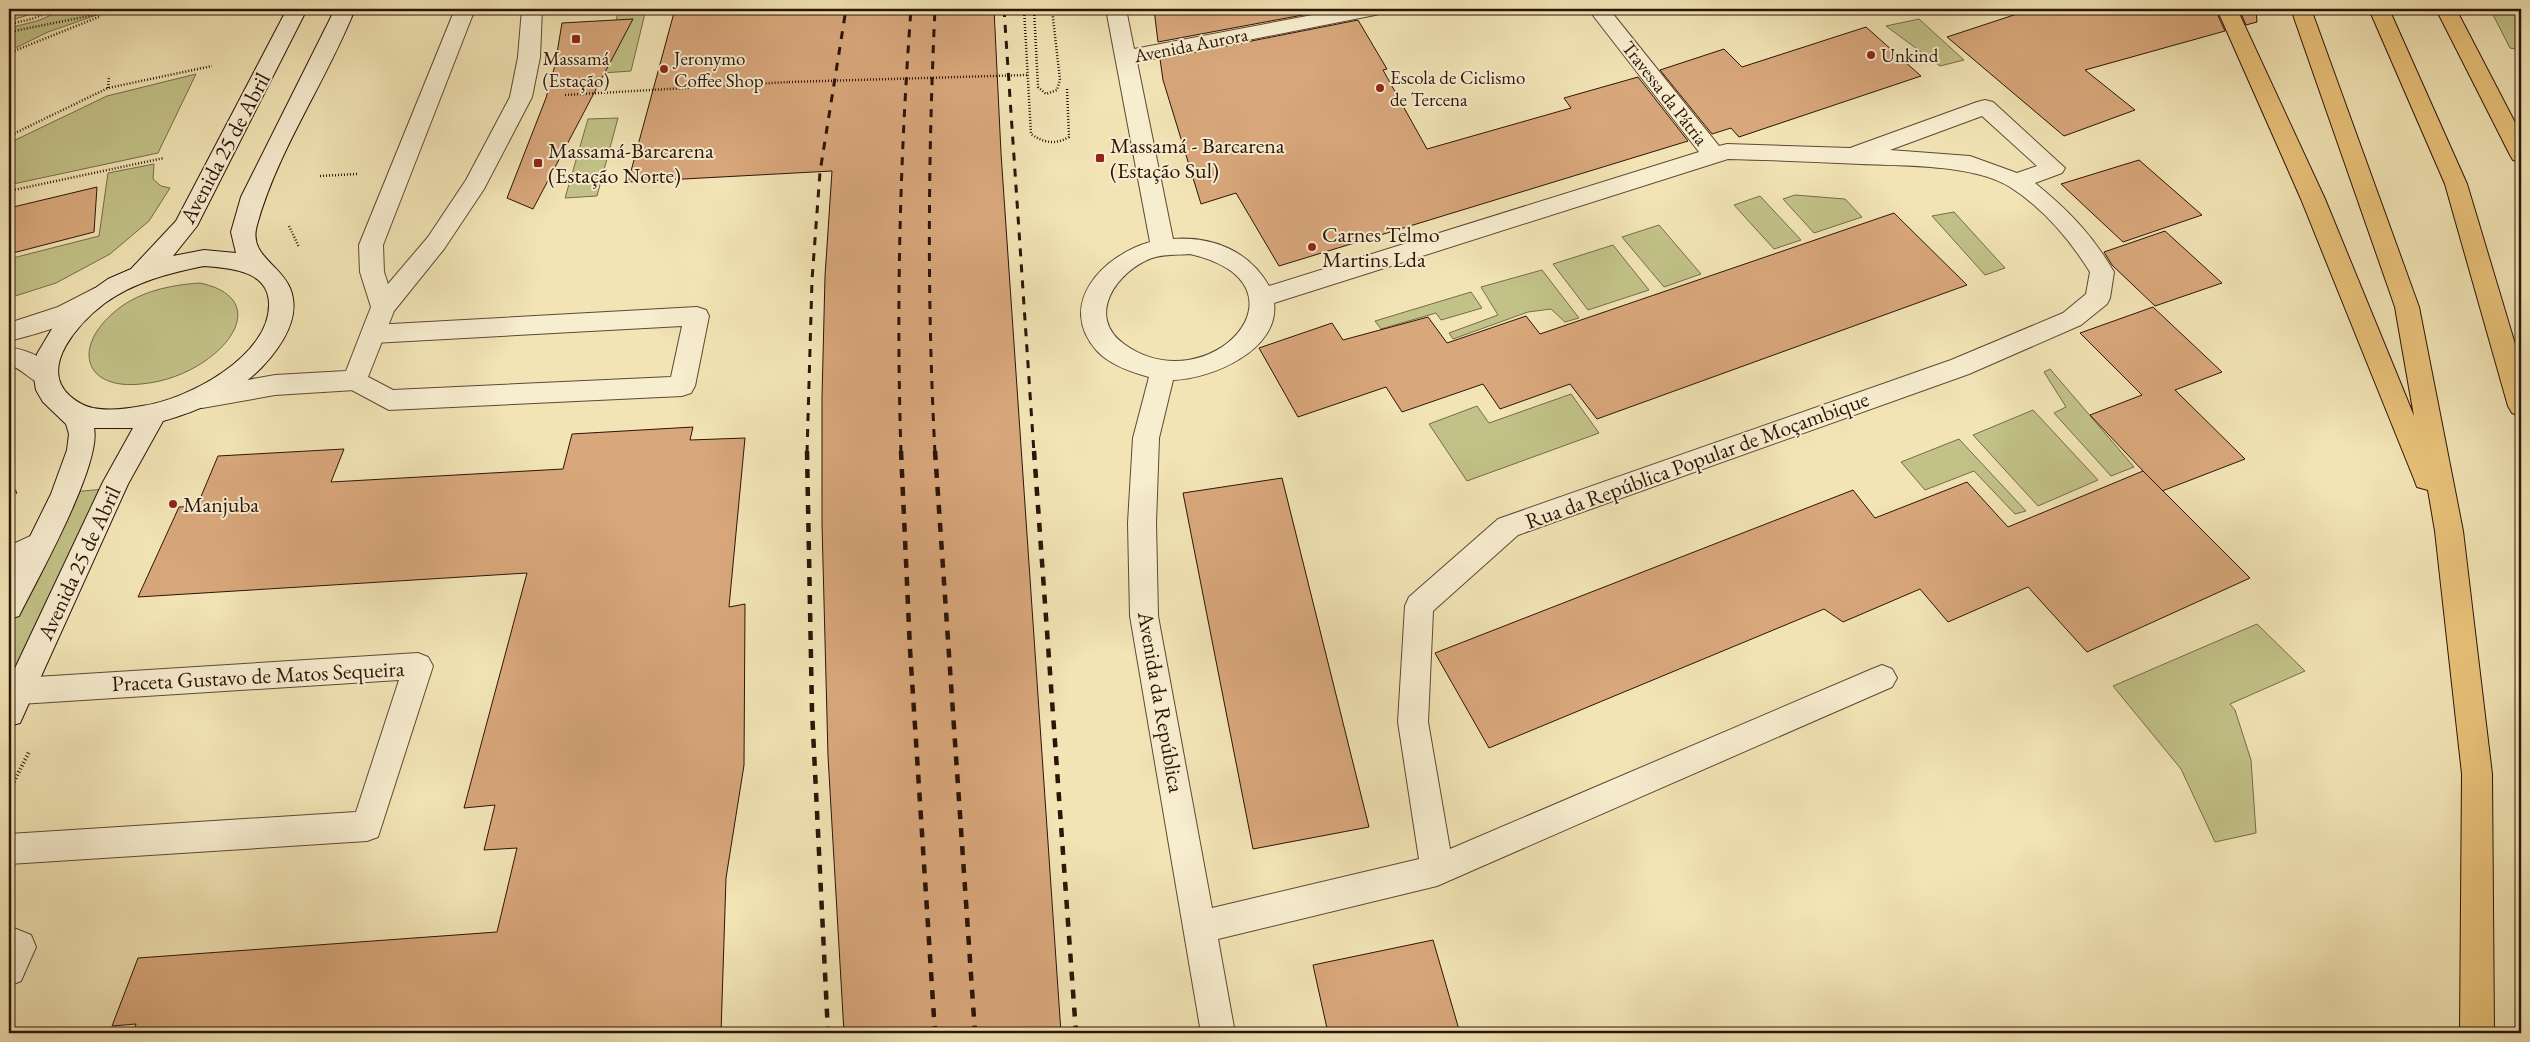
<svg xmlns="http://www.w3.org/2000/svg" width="2530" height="1042" viewBox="0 0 2530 1042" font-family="'EB Garamond',serif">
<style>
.green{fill:#c2c288;stroke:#776b48}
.building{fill:#d8a77b;stroke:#2c1408}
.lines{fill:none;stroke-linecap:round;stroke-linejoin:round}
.service-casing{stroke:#5e4833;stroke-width:2}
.minor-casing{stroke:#5e4833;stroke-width:2}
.secondary-casing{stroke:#2c1408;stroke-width:2}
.trunk-casing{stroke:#2c1408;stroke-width:2}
.path-far1{stroke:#2c1408;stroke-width:2.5;stroke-dasharray:1 2;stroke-linecap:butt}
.path{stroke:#2c1408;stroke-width:4;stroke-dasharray:1 2.5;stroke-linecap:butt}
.service{fill:#f7edcf;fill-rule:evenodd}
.minor{fill:#f7edcf;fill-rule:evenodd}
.secondary{fill:#f7edcf;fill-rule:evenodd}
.trunk{fill:#e9c27a;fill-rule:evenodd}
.rail-far1{stroke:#2c1408;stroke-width:3;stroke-dasharray:8 8;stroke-linecap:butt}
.rail{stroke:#2c1408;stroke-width:4.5;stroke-dasharray:9 9;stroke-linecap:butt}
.path-bridge{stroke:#2c1408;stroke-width:2.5;stroke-dasharray:1 2;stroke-linecap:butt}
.poi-dot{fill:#8f2418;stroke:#f7edcf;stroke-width:2}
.labels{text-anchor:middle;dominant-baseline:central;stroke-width:4;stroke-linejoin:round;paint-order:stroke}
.far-street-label{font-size:19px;fill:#2c1408;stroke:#f7edcf}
.far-poi-label{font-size:19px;fill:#2c1408;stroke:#f7edcf;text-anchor:start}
.poi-label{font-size:22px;fill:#2c1408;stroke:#f7edcf;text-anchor:start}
.street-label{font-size:22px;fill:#2c1408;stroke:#f7edcf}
</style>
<rect width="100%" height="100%" fill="#f2e4b5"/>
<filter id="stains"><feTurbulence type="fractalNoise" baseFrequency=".004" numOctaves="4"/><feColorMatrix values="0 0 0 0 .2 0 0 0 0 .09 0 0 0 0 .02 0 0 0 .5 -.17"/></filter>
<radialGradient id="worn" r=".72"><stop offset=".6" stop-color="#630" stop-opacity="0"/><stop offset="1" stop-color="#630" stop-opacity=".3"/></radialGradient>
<g class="green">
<polygon points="9,9 47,9 9,21"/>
<polygon points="66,9 114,9 48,32 9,51 9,28 37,21"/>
<polygon points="619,9 646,9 631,71 602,73"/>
<polygon points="2490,9 2521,9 2521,50 2510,48"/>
<polygon points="1919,19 1964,60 1940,66 1886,26"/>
<polygon points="196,74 158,153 13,184 9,143 107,96"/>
<polygon points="618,118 597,196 565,198 588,119"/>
<polygon points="154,164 153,179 161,186 170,188 149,221 110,254 56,283 9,298 9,259 99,236 108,173"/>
<polygon points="1795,195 1845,199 1862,217 1814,233 1783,199"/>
<polygon points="1760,196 1801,240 1774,249 1734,205"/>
<polygon points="1954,212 2005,268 1985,275 1932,216"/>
<polygon points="1659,225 1701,274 1664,287 1622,237"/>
<polygon points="1613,245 1649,290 1588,310 1553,264"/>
<polygon points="1542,270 1579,318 1565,322 1551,309 1528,312 1453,339 1449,333 1498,315 1481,287"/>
<path d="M200,283C256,295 243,335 205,361C186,374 164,382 141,384C86,390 72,350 112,314C136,292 169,285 200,283Z"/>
<polygon points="1471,292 1482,308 1441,320 1436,313 1381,329 1375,321"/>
<polygon points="2050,369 2134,467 2111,476 2054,413 2066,407 2044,372"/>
<polygon points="1571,394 1599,433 1467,481 1429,424 1477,406 1489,423"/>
<polygon points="2033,410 2098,480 2038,506 1973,435"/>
<polygon points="1959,439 2026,511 2015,514 1974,471 1925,490 1901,462"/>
<polygon points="105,489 9,694 9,622 72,492"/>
<polygon points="2257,624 2305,671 2230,704 2235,710 2251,760 2256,833 2215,842 2181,769 2113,686"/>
</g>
<g class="building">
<polygon points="675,9 994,9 1001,153 1061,1033 844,1033 828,756 822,524 822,397 825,276 832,171 628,182"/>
<polygon points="1154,9 1335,9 1158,42"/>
<polygon points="2032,9 2215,9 2225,31 2085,70 2135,110 2064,136 1947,37"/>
<polygon points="2239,9 2256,9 2257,22 2246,25"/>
<polygon points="633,19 533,209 507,198 546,98 555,65 562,23"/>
<polygon points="1358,20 1387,69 1383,70 1427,149 1571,108 1564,98 1638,77 1688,141 1279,266 1236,193 1201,204 1163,80 1160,59"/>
<polygon points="1866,27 1921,76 1739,137 1731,128 1712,134 1660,70 1724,49 1742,67"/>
<polygon points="2139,160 2202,215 2123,242 2061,184"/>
<polygon points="97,187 94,232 9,254 9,208"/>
<polygon points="1894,213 1967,285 1597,419 1570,384 1500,409 1483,384 1402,412 1386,387 1298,417 1259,348 1332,323 1343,340 1428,317 1447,343 1526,316 1540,334"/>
<polygon points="2165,231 2222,283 2155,306 2112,265 2104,252"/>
<polygon points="2153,307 2222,372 2175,390 2245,459 2162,491 2090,415 2142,395 2080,333"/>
<polygon points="693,427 690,440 745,438 729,607 745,604 744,765 726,878 721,1033 133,1033 136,1024 112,1026 138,958 497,932 517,848 484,850 495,805 464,808 527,573 138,597 179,507 197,506 218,456 344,449 331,482 563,469 572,434"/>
<polygon points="2143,471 2250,578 2087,652 2028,587 1948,622 1920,589 1843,622 1824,609 1489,748 1435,653 1853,490 1875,518 1967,482 2008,527"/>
<polygon points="1282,478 1369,827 1253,849 1183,493"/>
<polygon points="1433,940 1460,1033 1328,1033 1313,965"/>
</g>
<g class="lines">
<defs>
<g id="service">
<polygon points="697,307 706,310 709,316 695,386 691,393 682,396 389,410 346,387 342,380 346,373 355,370 393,390 671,377 682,326 373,343 364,341 361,334 364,327 373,325"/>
<polygon points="41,531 51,535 55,543 51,551 9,571 9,546"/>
</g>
<g id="minor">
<polygon points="455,9 475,9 383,245 384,272 388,284 428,237 466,180 510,97 518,57 522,9 542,9 540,57 532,97 484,189 444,249 394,311 364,387 355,390 275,395 202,408 193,405 189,398 193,391 202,388 275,375 346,371 371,307 360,272 359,245"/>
<path d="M1106,9H1126L1134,49L1344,9H1385L1382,13L1375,15L1137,62L1173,239C1213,236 1249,251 1269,286L1699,152L1588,9H1609L1719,146L1727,144L1850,148L1977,102L1985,100L1993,102L2065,168L2062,173L2035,183C2068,210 2092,234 2114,272L2110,298L2107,304L2081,325L1969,374L1518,535L1433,611L1428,722L1450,849L1872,669L1882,665L1892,669L1897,678L1892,687L1437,886L1218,939L1235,1033H1201L1130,616L1128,523L1133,438L1149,377C1131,372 1110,365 1097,351C1055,304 1104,255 1150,242ZM1982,116L2037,166L2017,173L1970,156L1890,150ZM1728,159C1772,160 1817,162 1861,164C1904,166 1973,164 2010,187C2043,208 2070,240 2090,272L2086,294L2063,313L1951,360L1498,519L1409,597L1405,606L1398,722L1419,859L1212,908L1158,616L1156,523L1159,438L1173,380C1211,379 1280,350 1274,303ZM1190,254C1320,284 1209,405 1124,344C1085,316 1117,271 1152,258C1164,254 1178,255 1190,254Z"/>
<path d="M95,288L104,291L107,297C95,319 33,335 9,341V323L58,307Z"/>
<path d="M9,347C29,351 47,357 58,376L54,383C34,389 27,370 9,365Z"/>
<polygon points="418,653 428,657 433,666 378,837 367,841 9,864 9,834 356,812 399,680 20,704 9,699 9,682 20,678"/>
<polygon points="9,926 31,935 36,947 21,981 9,986"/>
</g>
<path id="secondary" d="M287,9H307L197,226L173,256L204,250L236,253L231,232L241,197L335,9H355C326,82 278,149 257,225C248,255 280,264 290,288C297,305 293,322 284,338C258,383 211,408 163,421L128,484L20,723L9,726V681L103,482L133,428H94C102,464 37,580 19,616L9,619V579L51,494L67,450L69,434L66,424L43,402L36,390L33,372L37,354L56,322L71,305L108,279L131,269L176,221ZM204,266C229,268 268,270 269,303C271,356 187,400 142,406C126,409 109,411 93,408C84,406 77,402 70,396C37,367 81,321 105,303C134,282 169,273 204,266Z"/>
<g id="trunk">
<polygon points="2217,9 2237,9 2325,199 2414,416 2395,307 2291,9 2311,9 2419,307 2463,531 2492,774 2494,1033 2460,1033 2462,774 2435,531 2428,490 2417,487 2414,479 2301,199"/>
<polygon points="2369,9 2389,9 2467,184 2521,364 2521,416 2512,413 2508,406 2445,184"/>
<polygon points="2436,9 2456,9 2521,134 2521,162 2513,160 2510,155"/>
</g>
</defs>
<use href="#service" class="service-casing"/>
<use href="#minor" class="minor-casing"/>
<use href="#secondary" class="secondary-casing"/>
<use href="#trunk" class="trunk-casing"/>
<g class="path-far1">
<path d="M1024,9L1031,134C1044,143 1055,145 1069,137L1067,88"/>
<polyline points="1034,9 1038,87 1046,94 1057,90 1060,80 1052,9"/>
<polyline points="9,24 32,19 56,9"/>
<polyline points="9,32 124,9"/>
<polyline points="9,53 101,16"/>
<polyline points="108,88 109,76"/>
<polyline points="565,95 789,82"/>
<polyline points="9,136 108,88 212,66"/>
<polyline points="320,176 357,174"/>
<polyline points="9,191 164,158"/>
<polyline points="289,226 299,247"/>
</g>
<g class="path">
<polyline points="9,494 19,491"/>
<polyline points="9,791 29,752"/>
</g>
<use href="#service" class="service"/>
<use href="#minor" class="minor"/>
<use href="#secondary" class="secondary"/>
<use href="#trunk" class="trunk"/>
<g class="rail-far1">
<polyline points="1004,9 1034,453"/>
<polyline points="807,453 812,280 820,172 846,9"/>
<path d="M901,453C896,304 900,157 911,9"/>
<path d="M935,453C927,304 928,157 935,9"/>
</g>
<g class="rail">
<polyline points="807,451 812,711 828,1033"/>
<polyline points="901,451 910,649 935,1033"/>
<polyline points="935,451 975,1033"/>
<polyline points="1034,451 1076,1033"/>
</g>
<polyline class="path-bridge" points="789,82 1027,75"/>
</g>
<g class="poi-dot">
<rect x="571" y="34" width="10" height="10" rx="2.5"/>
<circle cx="1871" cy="55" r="5"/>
<circle cx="664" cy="69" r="5"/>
<circle cx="1380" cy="88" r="5"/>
<rect x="1095" y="153" width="10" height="10" rx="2.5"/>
<rect x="533" y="158" width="10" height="10" rx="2.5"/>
<circle cx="1312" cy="247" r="5"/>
<circle cx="173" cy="504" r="5"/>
</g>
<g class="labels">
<g class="far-street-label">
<text transform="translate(1191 45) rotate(-11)">Avenida Aurora</text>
<text transform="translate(1665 93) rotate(52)">Travessa da Pátria</text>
</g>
<g class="far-poi-label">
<text x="1881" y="55">Unkind</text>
<text x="576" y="58" text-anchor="middle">Massamá<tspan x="576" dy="22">(Estação)</tspan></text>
<text x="674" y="58">Jeronymo<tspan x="674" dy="22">Coffee Shop</tspan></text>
<text x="1390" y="77">Escola de Ciclismo<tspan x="1390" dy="22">de Tercena</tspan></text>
</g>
<g class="poi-label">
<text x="1110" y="145">Massamá - Barcarena<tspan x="1110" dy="25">(Estação Sul)</tspan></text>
<text x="548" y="150">Massamá-Barcarena<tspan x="548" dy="25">(Estação Norte)</tspan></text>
<text x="1322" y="234">Carnes Telmo<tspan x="1322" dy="25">Martins Lda</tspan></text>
<text x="183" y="504">Manjuba</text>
</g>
<g class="street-label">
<text transform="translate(225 148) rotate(-62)">Avenida 25 de Abril</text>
<text transform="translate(1697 460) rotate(-20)">Rua da República Popular de Moçambique</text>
<text transform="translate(79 563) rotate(-65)">Avenida 25 de Abril</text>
<text transform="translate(258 676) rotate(-3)">Praceta Gustavo de Matos Sequeira</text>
<text transform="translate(1161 702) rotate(80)">Avenida da República</text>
</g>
</g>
<rect width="2530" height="1042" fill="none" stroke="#f2e4b5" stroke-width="30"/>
<rect x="10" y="10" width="2510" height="1022" fill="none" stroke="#2c1408" stroke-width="2.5"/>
<rect x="15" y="15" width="2500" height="1012" fill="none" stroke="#2c1408"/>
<rect width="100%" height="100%" filter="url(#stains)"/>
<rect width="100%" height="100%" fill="url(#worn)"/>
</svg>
